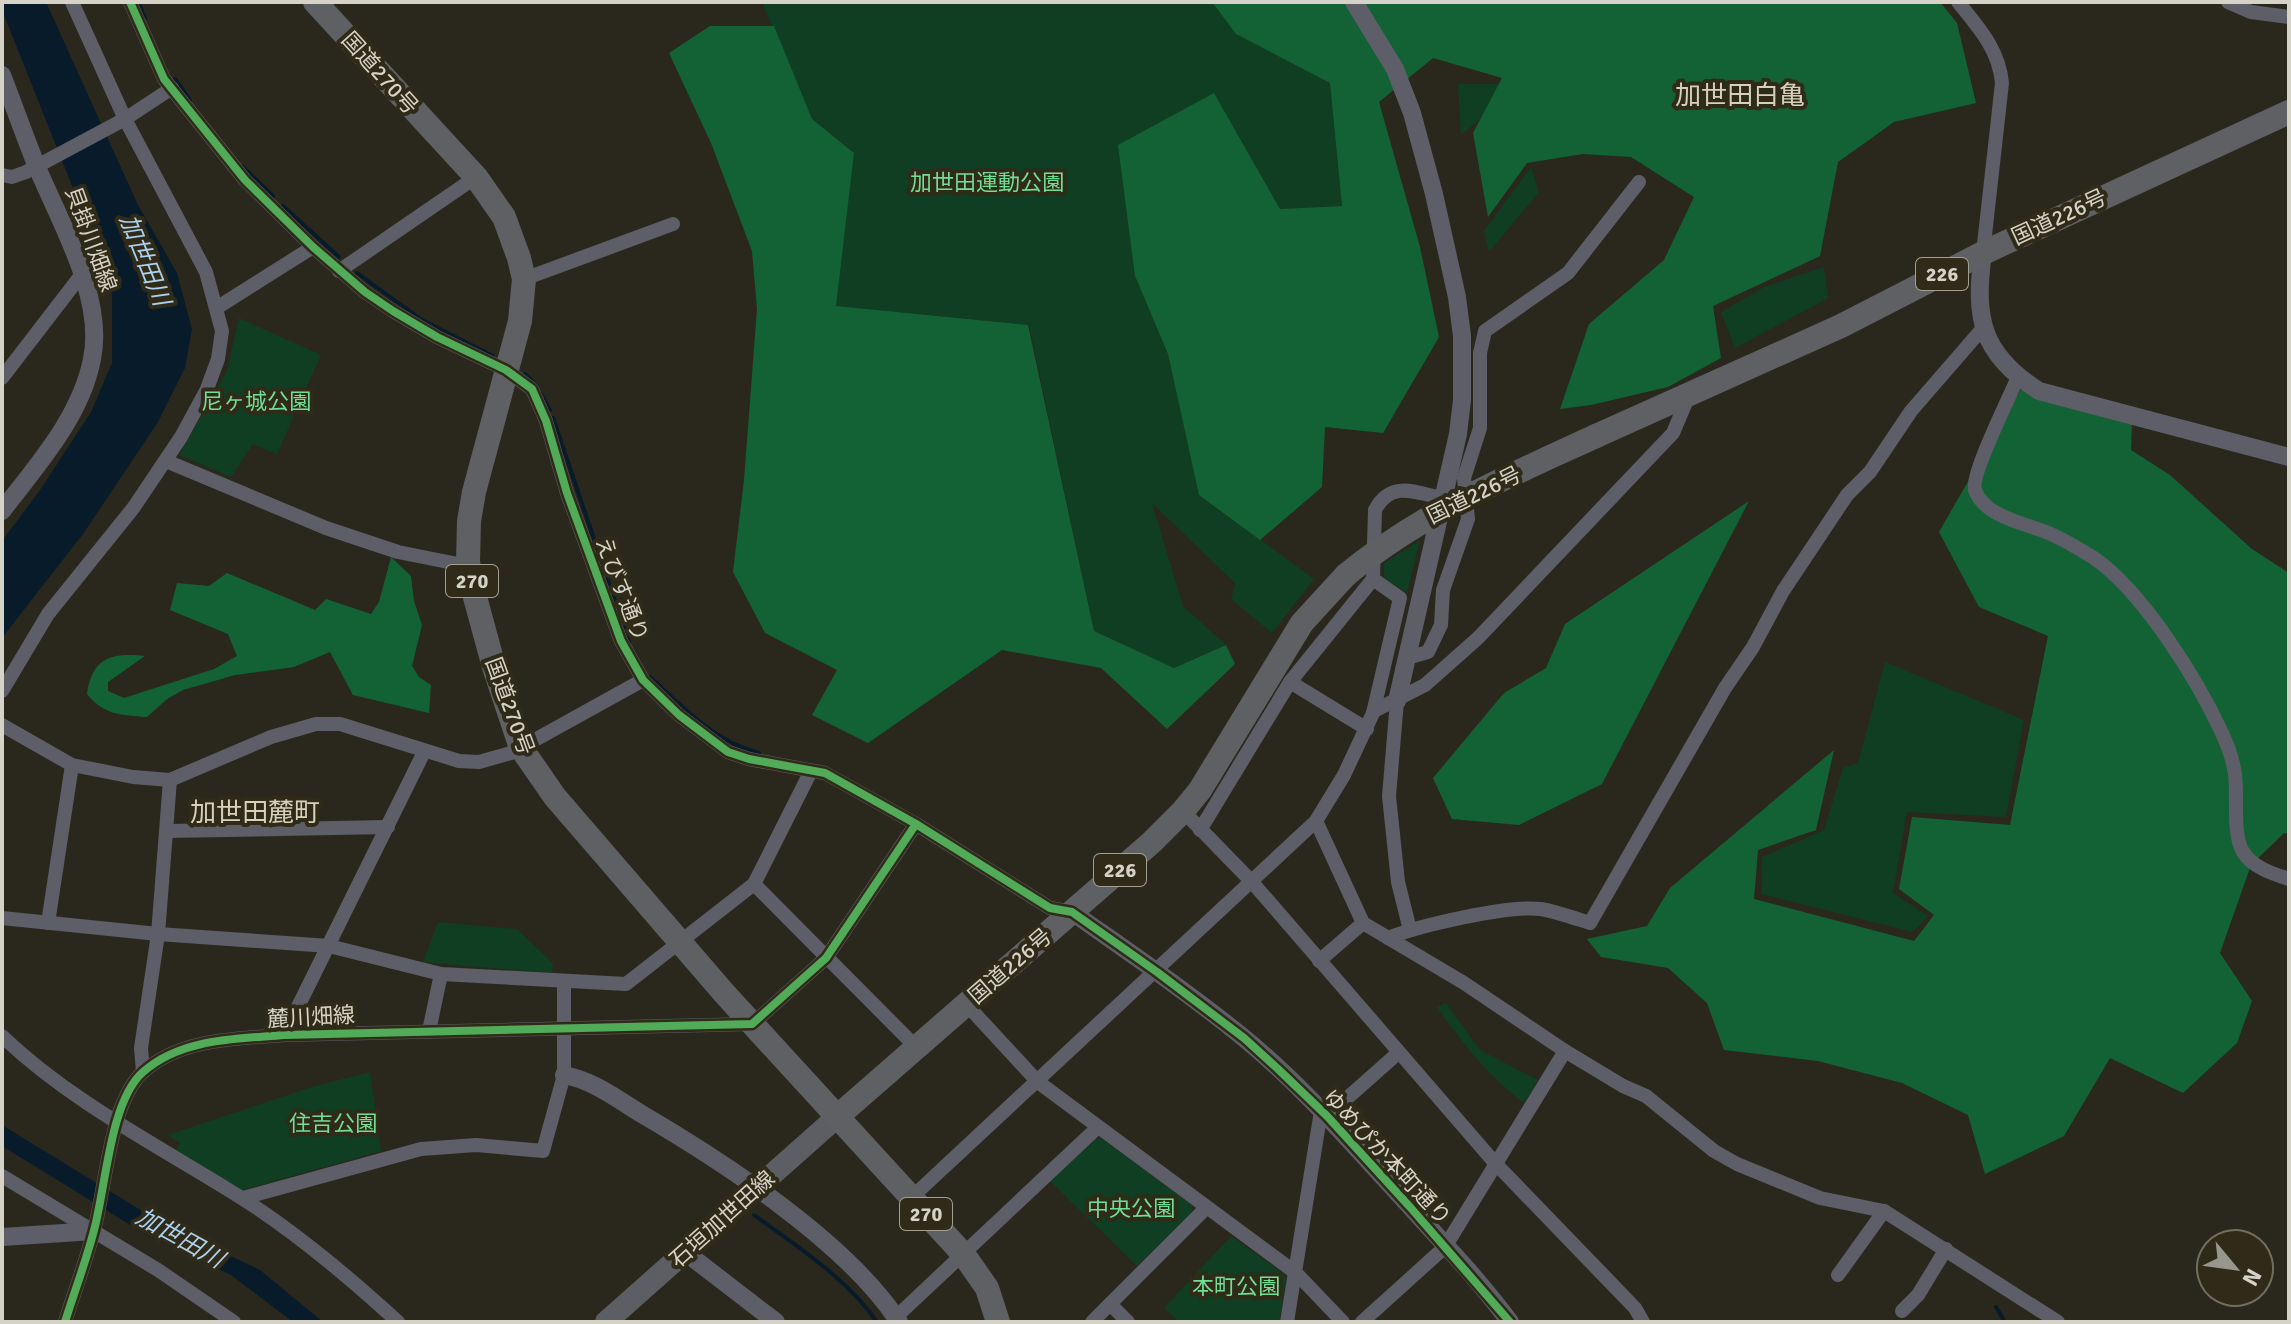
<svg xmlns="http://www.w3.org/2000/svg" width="2291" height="1324" viewBox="0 0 2291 1324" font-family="Signika,'Noto Sans JP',sans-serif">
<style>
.green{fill:#0f3e22}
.forest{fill:#136235}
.water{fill:#071b2b}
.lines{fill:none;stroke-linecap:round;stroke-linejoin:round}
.stream{stroke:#071b2b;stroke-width:4}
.minor{stroke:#5d5e68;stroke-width:14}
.tertiary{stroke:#5d5e68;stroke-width:18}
.primary{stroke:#5d5e63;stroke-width:22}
.trunk{stroke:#5f6064;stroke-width:24}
.trunk-bridge{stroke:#5f6064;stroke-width:24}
.cycleway-casing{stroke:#2f2b18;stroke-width:13}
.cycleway{stroke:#51ab58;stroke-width:8}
.labels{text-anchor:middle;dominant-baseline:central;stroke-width:8;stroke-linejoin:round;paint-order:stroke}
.shield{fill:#2f2b18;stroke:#a3a092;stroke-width:2}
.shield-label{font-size:20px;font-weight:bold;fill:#d5d2c7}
.street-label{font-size:22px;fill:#d5d2c7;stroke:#2f2b18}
.park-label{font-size:22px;fill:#71de96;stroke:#2f2b18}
.water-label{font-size:24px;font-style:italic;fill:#acd0ee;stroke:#2f2b18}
.quarter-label{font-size:26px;fill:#d6d1b9;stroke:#2f2b18}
</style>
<rect width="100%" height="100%" fill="#2a281d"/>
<g class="green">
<polygon points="762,2 1212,2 1236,34 1330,83 1342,206 1280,209 1214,94 1135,276 1168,354 1199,495 1314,579 1272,633 1231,599 1236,584 1152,503 1183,606 1226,645 1174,668 1094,631 1029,325 835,306 854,153 812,119"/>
<polygon points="1458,84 1504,84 1487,113 1461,135"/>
<polygon points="1531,167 1539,192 1489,252 1484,231"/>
<polygon points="1824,267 1828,298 1735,348 1721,312 1764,287"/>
<polygon points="239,318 321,355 277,454 253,444 231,477 179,455 227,371"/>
<polygon points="1420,540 1407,593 1384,578 1384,563"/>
<polygon points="1885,662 2024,720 2006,817 1907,812 1893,893 1928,916 1913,932 1761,894 1762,857 1824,830 1843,768 1858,763"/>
<polygon points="438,922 517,929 553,964 552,973 423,962"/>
<path d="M1446,1003L1480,1050L1538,1080L1524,1103C1488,1076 1463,1044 1437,1007Z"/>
<polygon points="370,1072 381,1151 242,1190 176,1151 180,1143 168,1135 312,1087"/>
<polygon points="1101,1138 1192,1205 1192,1212 1137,1266 1050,1181 1096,1139"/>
<polygon points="1231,1236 1283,1273 1286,1280 1279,1322 1179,1322 1164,1308"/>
</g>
<g class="forest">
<polygon points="1212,2 1940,2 1957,23 1976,103 1894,122 1838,162 1820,256 1713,306 1721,358 1668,387 1591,405 1560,409 1589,324 1664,260 1694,197 1631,157 1583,154 1527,163 1488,217 1473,133 1502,78 1433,58 1379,102 1420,247 1439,337 1383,433 1325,427 1322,487 1260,540 1199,495 1168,354 1135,276 1118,145 1214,93 1280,209 1342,206 1330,83 1236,34"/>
<polygon points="710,26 774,26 812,119 854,153 836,306 1028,325 1094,631 1174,668 1226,645 1235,664 1167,729 1101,668 1002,650 868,743 812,715 837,670 765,633 733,572 744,480 757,309 752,251 711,143 669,53"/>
<polygon points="2021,389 2047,401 2132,423 2131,450 2170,475 2252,549 2289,573 2289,834 2284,833 2251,865 2220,953 2252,1001 2237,1043 2183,1093 2110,1058 2064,1136 1985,1174 1968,1115 1902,1083 1818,1061 1724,1050 1707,1003 1668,968 1601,957 1587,939 1647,926 1670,888 1834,750 1816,830 1758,850 1754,899 1914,941 1934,915 1899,889 1912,817 2010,825 2048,636 1979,607 1939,532"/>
<polygon points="1749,501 1602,784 1519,825 1452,819 1433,778 1504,693 1546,668 1565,624"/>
<path d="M391,557L411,576L414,601L422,625L412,666L419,677L431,685L429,713L353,695L330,652L294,667L235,675L183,690L167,699L147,717C121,715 104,715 87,694C92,658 111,652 145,656L108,682V691L124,698L214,669L237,656L228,634L170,610L177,583L209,586L227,573L315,610L326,599L371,614L379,602Z"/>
</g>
<g class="water">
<polygon points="2,2 46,2 138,205 177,273 192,329 185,368 158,422 83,534 2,638 2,541 40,490 91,412 112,363 112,296 100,256 2,10"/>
<polygon points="2,1125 165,1225 260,1270 323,1322 293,1322 231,1275 145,1234 2,1146"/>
</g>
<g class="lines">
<g class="stream">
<polyline points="138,2 145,18"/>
<polyline points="175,79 190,100"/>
<polyline points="242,166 273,196"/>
<polyline points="283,206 339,257"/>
<polyline points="357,273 422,320 493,356"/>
<polyline points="525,374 537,386"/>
<polyline points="541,394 550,410"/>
<polyline points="553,418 629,642"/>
<path d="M650,677C683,707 714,742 759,753"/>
<path d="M754,1215C796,1246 847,1278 877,1322"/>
<polyline points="1996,1307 2005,1322"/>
</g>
<g class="minor">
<polyline points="130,2 164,79 245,180 313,247 365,292 393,311 437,337 506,370 532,389 546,421 567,493 621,641 643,680 679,715 728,752 749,759 825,773 916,824 1050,908 1072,912"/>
<path d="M1958,2C1978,27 1999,49 2002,83L1983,253"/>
<polyline points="2228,2 2251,12 2289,17"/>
<polyline points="2,175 12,177 26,172 125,119 172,88"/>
<polyline points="339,271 476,177"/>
<polyline points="524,279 673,224"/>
<polyline points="218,307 313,247"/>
<path d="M2018,377C2010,396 1970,476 1975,490C1984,516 2023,523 2046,532C2062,538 2079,549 2094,558C2143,592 2197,679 2222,733C2228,746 2233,760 2235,774C2238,795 2232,834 2243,852C2252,867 2273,874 2289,879"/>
<polyline points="2,378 82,274"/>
<polyline points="166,461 326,528 398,552 458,564 468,562"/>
<polyline points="1373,579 1400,598 1373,713"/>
<polyline points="1407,658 1428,652 1441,625 1443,590 1468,519 1464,478 1480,428 1480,353 1485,331 1568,273 1639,182"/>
<path d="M1290,682L1373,579L1375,510C1391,479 1417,493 1445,499"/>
<polyline points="2,691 48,614 134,507 181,437 207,389 218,359 222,331 206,272 125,119 72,2"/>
<polyline points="1397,701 1389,796 1398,882 1410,930"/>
<polyline points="2,725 72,765 133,777 170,780 271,737 316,724 340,724 459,761 479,762 511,753 643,680"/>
<polyline points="1183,811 1252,882 1495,1163 1635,1308 1643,1322"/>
<polyline points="1316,821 1363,923"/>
<polyline points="1200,830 1290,682 1367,729"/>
<polyline points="167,831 388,827"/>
<polyline points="754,884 916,1047"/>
<polyline points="2,918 158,934 329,946 441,974 626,984 754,884 811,771"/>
<polyline points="48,923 72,765"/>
<path d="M1388,938C1421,925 1508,905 1541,909C1557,912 1574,918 1590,923L1725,688L1753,647L1783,591L1847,495L1870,472L1911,411L1983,328"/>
<polyline points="1319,961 1363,923 1464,983 1565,1051 1623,1086 1646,1096 1714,1151 1737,1164 1820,1198 1884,1211 2058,1322"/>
<polyline points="966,1004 1038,1082 1296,1273 1343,1322"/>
<polyline points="429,1031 441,974"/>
<polyline points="284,1035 424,752"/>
<path d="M2,1036C71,1102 159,1146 240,1197C297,1233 349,1277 398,1322"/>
<polyline points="143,1072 141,1048 158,934 170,780"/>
<polyline points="1327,1116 1398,1053"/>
<polyline points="2,1176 158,1270 234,1322"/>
<polyline points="243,1198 421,1149 476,1145 543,1151 564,1075 564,981"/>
<polyline points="911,1198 1316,821 1344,775 1374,711 1425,685 1478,638 1673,433 1689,395"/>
<polyline points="1838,1275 1884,1211"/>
<polyline points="1110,1304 1128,1322"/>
<polyline points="1902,1311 1918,1295 1946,1249"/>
<polyline points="896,1317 1098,1127"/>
<path d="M65,1322C74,1293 85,1264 93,1234C106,1190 109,1102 143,1072C181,1038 237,1039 284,1035L752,1024L826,958L916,824"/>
<polyline points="1092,1322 1206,1208"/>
<polyline points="1287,1322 1321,1111"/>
<polyline points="1362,1322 1445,1247 1565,1051"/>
</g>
<g class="tertiary">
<polyline points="1354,2 1395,69 1412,113 1434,194 1457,297 1462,336 1462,400 1458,434 1397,701"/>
<path d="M2,75C14,106 25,137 37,167C60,222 105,298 92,359C81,417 37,465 2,511"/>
<path d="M1983,253C1974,318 1981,354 2039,391L2289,457"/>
<path d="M1072,912C1130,953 1189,993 1244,1038C1299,1083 1346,1137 1394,1189C1433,1232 1475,1275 1510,1322"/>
<path d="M564,1075C592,1080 616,1098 640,1113C722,1161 847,1242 899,1322"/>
<polyline points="2,1237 94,1231"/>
<polyline points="685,1252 776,1322"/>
</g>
<polyline class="primary" points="606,1322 838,1116"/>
<g class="trunk">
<polyline points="315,2 476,177 504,217 519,258 524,279 520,321 474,492 469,521 468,562 475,597 494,667 521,748 555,797 724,993 964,1255 987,1288 998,1322"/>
<polyline points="1596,436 1841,326 1983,253 2289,112"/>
<polyline points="838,1116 1152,842 1183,811 1200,790 1302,623 1346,575"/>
</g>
<path class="trunk-bridge" d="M1346,575C1423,512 1507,477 1596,436"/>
<defs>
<g id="cycleway">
<polyline points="130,2 164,79 245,180 313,247 365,292 393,311 437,337 506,370 532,389 546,421 567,493 621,641 643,680 679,715 728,752 749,759 825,773 916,824 1050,908 1072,912 1157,972 1244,1038 1278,1069 1327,1116 1410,1207 1510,1322"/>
<path d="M65,1322C74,1293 85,1264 93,1234C106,1190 109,1102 143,1072C181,1038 237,1039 284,1035L752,1024L826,958L916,824"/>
</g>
</defs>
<use href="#cycleway" class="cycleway-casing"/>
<use href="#cycleway" class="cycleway"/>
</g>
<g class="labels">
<g class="shield">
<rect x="1916" y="258" width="52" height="32" rx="6"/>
<rect x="446" y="565" width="52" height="32" rx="6"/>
<rect x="1094" y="854" width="52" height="32" rx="6"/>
<rect x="900" y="1198" width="52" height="32" rx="6"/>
</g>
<g class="shield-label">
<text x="1942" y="274">226</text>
<text x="472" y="581">270</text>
<text x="1120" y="870">226</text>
<text x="926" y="1214">270</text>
</g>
<g class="street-label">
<text transform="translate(380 73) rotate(48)">国道270号</text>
<text transform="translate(2059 217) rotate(-25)">国道226号</text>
<text transform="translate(91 239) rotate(70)">貝掛川畑線</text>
<text transform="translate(1474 495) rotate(-26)">国道226号</text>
<text transform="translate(622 589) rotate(69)">えびす通り</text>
<text transform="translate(510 706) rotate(70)">国道270号</text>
<text transform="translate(1010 966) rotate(-41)">国道226号</text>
<text transform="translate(311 1017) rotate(-3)">麓川畑線</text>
<text transform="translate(1387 1157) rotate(47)">ゆめぴか本町通り</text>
<text transform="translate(722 1219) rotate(-42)">石垣加世田線</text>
</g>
<g class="park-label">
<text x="987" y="182">加世田運動公園</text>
<text x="256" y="401">尼ヶ城公園</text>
<text x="333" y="1123">住吉公園</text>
<text x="1131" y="1208">中央公園</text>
<text x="1236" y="1286">本町公園</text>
</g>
<g class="water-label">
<text transform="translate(145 260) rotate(68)">加世田川</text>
<text transform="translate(180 1238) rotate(29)">加世田川</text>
</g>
<g class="quarter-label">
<text x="1740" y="96">加世田白亀</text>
<text x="255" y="813">加世田麓町</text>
</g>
</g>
<rect width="2291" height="1324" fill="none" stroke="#d5d2c7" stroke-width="8"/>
<g transform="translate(2235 1268) rotate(119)"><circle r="38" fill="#2f2b18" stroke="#716e5e" stroke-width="2"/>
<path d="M0-6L14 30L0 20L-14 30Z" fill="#99968c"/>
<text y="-12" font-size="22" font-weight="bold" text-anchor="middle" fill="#d5d2c7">N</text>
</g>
</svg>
